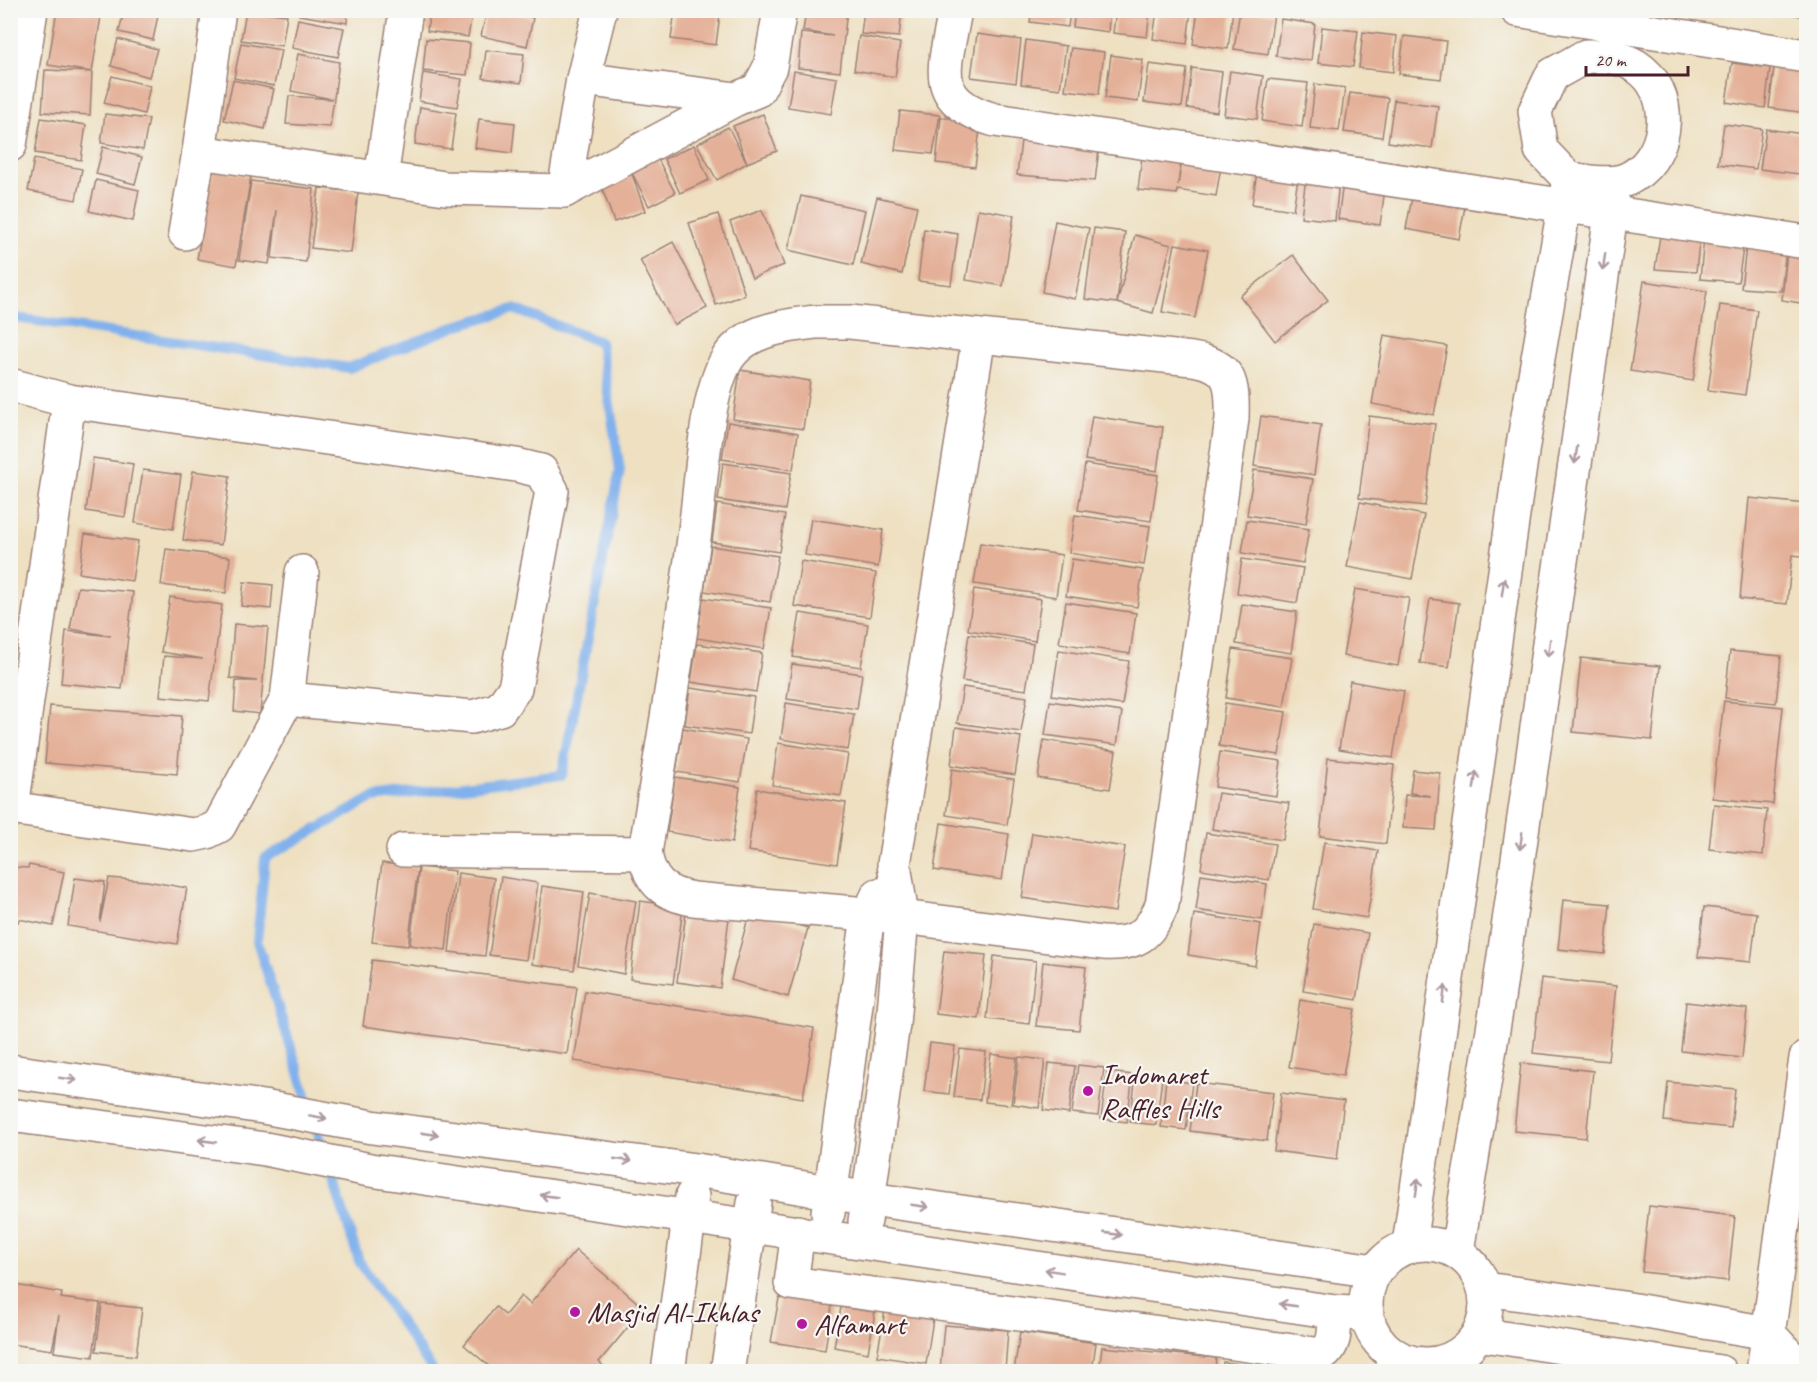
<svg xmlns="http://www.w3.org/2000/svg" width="1817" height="1382" viewBox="0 0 1817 1382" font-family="Caveat,sans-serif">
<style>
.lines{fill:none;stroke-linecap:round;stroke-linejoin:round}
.stream{stroke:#81b1ec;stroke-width:10}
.building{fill:#e4b098}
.minor-casing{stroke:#9c8076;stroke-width:36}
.minor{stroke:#fff;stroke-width:33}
.oneway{stroke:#ae9aa0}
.poi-dot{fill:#b5179e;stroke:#f6f6f2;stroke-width:2}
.labels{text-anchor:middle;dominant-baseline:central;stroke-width:4.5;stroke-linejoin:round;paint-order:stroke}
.poi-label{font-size:30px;fill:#4a1f2b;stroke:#f6f6f2;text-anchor:start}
</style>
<rect width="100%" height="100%" fill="#f6f6f2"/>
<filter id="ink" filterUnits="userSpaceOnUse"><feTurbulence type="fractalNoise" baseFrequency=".0167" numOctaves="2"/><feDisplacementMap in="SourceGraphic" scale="12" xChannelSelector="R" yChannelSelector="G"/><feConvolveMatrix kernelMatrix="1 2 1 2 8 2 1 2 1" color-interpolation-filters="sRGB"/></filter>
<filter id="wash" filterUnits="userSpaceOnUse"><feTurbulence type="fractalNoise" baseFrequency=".008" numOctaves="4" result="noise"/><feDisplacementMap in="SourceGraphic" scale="24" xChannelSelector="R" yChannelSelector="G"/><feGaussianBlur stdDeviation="1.35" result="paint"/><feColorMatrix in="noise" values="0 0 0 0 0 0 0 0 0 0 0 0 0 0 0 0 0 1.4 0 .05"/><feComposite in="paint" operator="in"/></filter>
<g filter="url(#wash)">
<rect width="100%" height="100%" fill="#eee0c1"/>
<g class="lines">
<polyline class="stream" points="10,317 349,368 459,325 514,309 600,342 620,470 562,775 372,798 265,858 257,941 359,1261 434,1372"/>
</g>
<g id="blocks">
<g class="building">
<polygon points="57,10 102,10 92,72 90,115 42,112 45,70 92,72 48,65"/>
<polygon points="124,10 159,10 153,40 119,32"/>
<polygon points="246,10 287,15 282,46 241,40"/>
<polygon points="299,10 348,10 347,23 299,15"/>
<polygon points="430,10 473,10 468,37 427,31"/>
<polygon points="487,10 501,10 533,18 527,46 481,36"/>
<polygon points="675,10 720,14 716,45 671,39"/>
<polygon points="806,10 847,10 840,72 798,68 801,33 833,36 803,31"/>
<polygon points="864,10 902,10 899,37 861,34"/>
<polygon points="1032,10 1070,10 1068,27 1030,22"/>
<polygon points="1075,10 1110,10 1108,32 1073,27"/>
<polygon points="1116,10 1150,10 1147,37 1113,33"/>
<polygon points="1157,10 1191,10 1187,44 1153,39"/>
<polygon points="1198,10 1233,10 1228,49 1193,44"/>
<polygon points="1240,10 1274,14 1268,54 1234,49"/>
<polygon points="1792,10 1806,10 1806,17 1791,14"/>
<polygon points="298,19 344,28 338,57 292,48"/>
<polygon points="1281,19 1315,24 1311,61 1276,56"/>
<polygon points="1322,27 1358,31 1353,67 1318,63"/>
<polygon points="1363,32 1397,36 1393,72 1359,68"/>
<polygon points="977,34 1021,40 1016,83 971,77"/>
<polygon points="859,36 900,43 895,77 854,70"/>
<polygon points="1404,36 1446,41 1441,79 1399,74"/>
<polygon points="118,39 157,49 149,77 111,66"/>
<polygon points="426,39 470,43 467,75 423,71"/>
<polygon points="1026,40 1066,46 1060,89 1021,84"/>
<polygon points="241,43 281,50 274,86 234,78"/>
<polygon points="1071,48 1104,52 1099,94 1065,90"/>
<polygon points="486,50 524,54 521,83 483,78"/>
<polygon points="298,54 339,62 330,127 286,124 289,96 332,99 291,91"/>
<polygon points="1111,55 1143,60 1138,102 1105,98"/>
<polygon points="1732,63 1770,68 1765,108 1726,102"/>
<polygon points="1149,64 1187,69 1182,107 1144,102"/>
<polygon points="1192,68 1222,72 1217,112 1187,108"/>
<polygon points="1774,68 1806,72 1806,113 1769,108"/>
<polygon points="794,71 837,78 831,114 788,107"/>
<polygon points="1230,71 1263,76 1257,119 1224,115"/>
<polygon points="423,73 462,79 457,107 419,101"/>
<polygon points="112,76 150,86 144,114 104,103"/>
<polygon points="1268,79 1308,83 1302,127 1262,121"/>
<polygon points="233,80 274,89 265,129 224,120"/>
<polygon points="1315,84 1345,88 1339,131 1310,128"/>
<polygon points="1350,93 1388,98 1382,137 1344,132"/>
<polygon points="1394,100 1438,106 1432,148 1388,142"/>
<polygon points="420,107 456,113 451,149 415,144"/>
<polygon points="900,111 940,115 933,154 895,150"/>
<polygon points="105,114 149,119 143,150 101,143"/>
<polygon points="763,114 777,151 747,163 717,180 697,144 728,127 747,163 733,126"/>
<polygon points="941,117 981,122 975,167 936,163"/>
<polygon points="41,118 86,125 81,160 35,153"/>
<polygon points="479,119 515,123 512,153 475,148"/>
<polygon points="1724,124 1762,129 1756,169 1718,164"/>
<polygon points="1766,129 1804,134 1799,174 1760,169"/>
<polygon points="1022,132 1100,141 1095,181 1017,175"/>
<polygon points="694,145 709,180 680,193 664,159"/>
<polygon points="103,147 142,157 135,184 96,174"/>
<polygon points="1805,147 1806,147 1806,176 1801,175"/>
<polygon points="1143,148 1182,152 1178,185 1183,153 1222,160 1216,196 1177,190 1177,194 1138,190"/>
<polygon points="657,157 675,193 649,206 631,171 645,211 614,222 600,182"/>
<polygon points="34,159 82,169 76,200 28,191"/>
<polygon points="1258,166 1299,172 1293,210 1252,204"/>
<polygon points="213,170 251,176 236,266 197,259"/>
<polygon points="1306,177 1339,181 1335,221 1301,217"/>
<polygon points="96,180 139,190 133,221 89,211"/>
<polygon points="251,181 314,189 306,262 272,258 277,210 269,264 239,260"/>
<polygon points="1343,183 1385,189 1380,225 1338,219"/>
<polygon points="319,188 358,192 351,253 311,248"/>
<polygon points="1413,192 1466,201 1459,239 1406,229"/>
<polygon points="801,196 865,210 853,265 788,250"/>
<polygon points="877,197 917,206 902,274 861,264"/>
<polygon points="978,209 1014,215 1003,286 966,280"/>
<polygon points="762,210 784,265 752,278 730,222"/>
<polygon points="718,214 745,295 716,305 689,223"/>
<polygon points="1055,221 1089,228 1075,299 1042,292"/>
<polygon points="1094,228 1125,232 1117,303 1135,235 1171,245 1153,313 1117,303 1085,299"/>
<polygon points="924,229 958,234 951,285 918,281"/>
<polygon points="1661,229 1700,233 1696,272 1655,269"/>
<polygon points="1704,238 1744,242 1738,282 1700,279"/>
<polygon points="673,242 707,308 674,325 640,260"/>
<polygon points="1175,244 1208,250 1195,318 1162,312"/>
<polygon points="1746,247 1786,250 1781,291 1741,288"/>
<polygon points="1787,252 1806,254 1806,304 1782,300"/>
<polygon points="1293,255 1328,300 1275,341 1240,296"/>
<polygon points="1644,281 1707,291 1693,381 1630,371"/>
<polygon points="1720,305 1757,310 1745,395 1708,390"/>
<polygon points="1384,335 1447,346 1434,415 1372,404"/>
<polygon points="740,370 810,381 803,429 733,419"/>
<polygon points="1092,416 1163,427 1157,471 1085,460"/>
<polygon points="1261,416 1321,425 1314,475 1254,466"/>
<polygon points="1369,416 1435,424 1425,506 1359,498"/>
<polygon points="728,422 798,433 793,470 722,459"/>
<polygon points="93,458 133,464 125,517 86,511"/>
<polygon points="723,463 791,473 785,510 718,500"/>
<polygon points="1085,464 1158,475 1151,521 1078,510"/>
<polygon points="143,470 181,475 173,529 135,523"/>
<polygon points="1254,470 1313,479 1306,524 1247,515"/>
<polygon points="193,471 230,476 221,545 183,540"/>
<polygon points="1749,498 1806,504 1802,556 1792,555 1787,604 1740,599"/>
<polygon points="1360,502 1424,515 1412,579 1347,567"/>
<polygon points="717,504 785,515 779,552 712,542"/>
<polygon points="1075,515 1150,526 1144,565 1069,553"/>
<polygon points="811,519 883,530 878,567 805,555"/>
<polygon points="1247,520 1309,529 1303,563 1242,553"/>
<polygon points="85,534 138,541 132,581 79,573"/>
<polygon points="980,543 1062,555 1056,597 974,584"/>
<polygon points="711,546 778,556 770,602 704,591"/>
<polygon points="166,549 230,557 226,593 161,585"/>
<polygon points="1072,559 1143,570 1137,607 1066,596"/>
<polygon points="1242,559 1303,568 1297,603 1237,593"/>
<polygon points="801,561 876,573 870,617 794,606"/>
<polygon points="244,582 273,585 271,609 241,606"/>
<polygon points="78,587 133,592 122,689 61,683 66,631 111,636 70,629"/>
<polygon points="974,589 1041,599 1035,641 968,630"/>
<polygon points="1355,589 1409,598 1398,666 1343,656"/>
<polygon points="170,597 222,605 209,701 160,696 164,656 203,659 161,652"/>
<polygon points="703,598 771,608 764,649 697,638"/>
<polygon points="1430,599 1459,603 1449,667 1420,663"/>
<polygon points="1066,602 1136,613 1130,654 1059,643"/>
<polygon points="1242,604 1297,612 1291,653 1236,644"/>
<polygon points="800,613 868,624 861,667 793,657"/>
<polygon points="234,624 268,627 260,714 234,711 236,681 257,681 230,678"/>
<polygon points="969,634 1033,644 1026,690 962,681"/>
<polygon points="697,644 762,653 756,692 691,682"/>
<polygon points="1233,649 1292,658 1284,707 1226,698"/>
<polygon points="1059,650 1129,661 1122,705 1052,695"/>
<polygon points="1730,651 1781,656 1776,703 1725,698"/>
<polygon points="1581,658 1660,666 1652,740 1573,732"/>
<polygon points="792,664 862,674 857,709 787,699"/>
<polygon points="1350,681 1404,691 1393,758 1339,749"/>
<polygon points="963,687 1027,697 1021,732 957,723"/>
<polygon points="690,688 754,697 749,734 685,725"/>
<polygon points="1050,701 1122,712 1117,745 1045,735"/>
<polygon points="1724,701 1783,707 1773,804 1712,798"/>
<polygon points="786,703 854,714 848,750 781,739"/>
<polygon points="1225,703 1286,712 1279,755 1219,746"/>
<polygon points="50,706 182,716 177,774 45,763"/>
<polygon points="956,727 1021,737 1015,775 951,765"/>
<polygon points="683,728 747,739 740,782 676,772"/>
<polygon points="1044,740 1116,751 1110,789 1038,778"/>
<polygon points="778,743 848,754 841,796 772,785"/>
<polygon points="1220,752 1281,761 1276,796 1215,787"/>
<polygon points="1328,758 1394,765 1386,844 1320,836"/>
<polygon points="952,769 1014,779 1007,825 946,815"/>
<polygon points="1413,770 1440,773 1436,830 1403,828 1405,795 1431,796 1410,793"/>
<polygon points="675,777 740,787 732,843 667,832"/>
<polygon points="757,789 846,803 837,864 748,851"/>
<polygon points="1218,793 1289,803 1283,840 1212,829"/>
<polygon points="1714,804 1767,810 1763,855 1709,849"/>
<polygon points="941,823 1009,834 1002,880 934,870"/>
<polygon points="1032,833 1125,847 1115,912 1022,898"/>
<polygon points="1206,833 1275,844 1269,880 1201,869"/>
<polygon points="1324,842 1378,851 1367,918 1313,909"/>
<polygon points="382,863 418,868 408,946 372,942"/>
<polygon points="29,865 64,872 53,926 19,919 18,922 10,920 10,867 28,868"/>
<polygon points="419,867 455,871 446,950 410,945"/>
<polygon points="458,873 494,878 485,956 449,952"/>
<polygon points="1201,874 1267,884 1262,920 1196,910"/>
<polygon points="501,877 538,883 526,960 489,955"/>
<polygon points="75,878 105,882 100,922 109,878 147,881 187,888 177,944 68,926"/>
<polygon points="542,886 584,892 574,970 532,964"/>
<polygon points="590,893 636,901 624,974 578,965"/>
<polygon points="1563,900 1610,904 1605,954 1558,949"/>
<polygon points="640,901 683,907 673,984 630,979"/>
<polygon points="687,905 730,910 720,988 677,982"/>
<polygon points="1704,907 1757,913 1751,962 1698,957"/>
<polygon points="750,911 808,928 788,997 731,980"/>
<polygon points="1194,914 1261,924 1255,966 1188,955"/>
<polygon points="1314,924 1368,933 1357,1000 1303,991"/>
<polygon points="944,951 986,955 979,1019 936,1014"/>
<polygon points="994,956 1036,961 1029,1024 987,1019"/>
<polygon points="372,960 577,987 567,1054 363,1026"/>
<polygon points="1043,962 1086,967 1079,1030 1036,1026"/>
<polygon points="1541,978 1616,986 1608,1061 1533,1053"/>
<polygon points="585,991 814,1028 803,1098 574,1061"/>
<polygon points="1300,1000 1355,1009 1343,1076 1289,1067"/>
<polygon points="1686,1002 1747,1009 1742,1058 1681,1051"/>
<polygon points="930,1043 955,1046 949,1094 924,1091"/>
<polygon points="960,1049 986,1052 980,1100 954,1097"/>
<polygon points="991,1054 1017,1058 1011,1105 985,1102"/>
<polygon points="1019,1057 1045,1060 1039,1108 1013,1104"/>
<polygon points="1049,1063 1075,1066 1069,1114 1043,1110"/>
<polygon points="1521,1063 1593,1071 1586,1138 1514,1131"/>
<polygon points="1078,1065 1104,1068 1098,1116 1072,1113"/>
<polygon points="1107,1072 1133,1075 1127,1122 1101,1119"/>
<polygon points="1136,1075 1162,1078 1156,1125 1130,1122"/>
<polygon points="1166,1079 1192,1083 1186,1130 1161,1127"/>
<polygon points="1668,1082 1735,1089 1731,1128 1664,1121"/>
<polygon points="1196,1083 1273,1092 1267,1141 1190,1131"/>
<polygon points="1281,1093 1344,1101 1337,1159 1274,1151"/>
<polygon points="1649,1206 1735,1216 1728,1281 1642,1272"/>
<polygon points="576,1250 644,1308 599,1362 608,1370 607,1371 495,1371 464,1345 496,1307 505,1315 521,1296 530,1304"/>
<polygon points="10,1284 62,1293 61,1298 100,1303 93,1357 54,1352 59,1315 52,1350 10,1344"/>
<polygon points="779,1298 832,1305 825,1350 771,1342"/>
<polygon points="102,1304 142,1308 136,1356 96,1351"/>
<polygon points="841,1307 875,1312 868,1353 834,1347"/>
<polygon points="885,1311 933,1319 926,1364 877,1356"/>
<polygon points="944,1325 1008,1330 1005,1371 940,1371"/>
<polygon points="1020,1332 1096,1343 1092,1371 1014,1371"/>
<polygon points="1102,1347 1216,1358 1215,1371 1099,1371"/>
<polygon points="1223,1362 1289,1370 1289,1371 1222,1371"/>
</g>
</g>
</g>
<g filter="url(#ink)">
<use href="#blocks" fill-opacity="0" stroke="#9c8076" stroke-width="1.5"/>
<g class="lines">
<defs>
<g id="minor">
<path d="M955,10C946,66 926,101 995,120L1806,242"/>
<polyline points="1517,10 1806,56"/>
<path d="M1586,56C1605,56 1620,56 1636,66C1675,91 1671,153 1633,176C1615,188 1589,181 1569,179L1541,150L1535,111L1552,75Z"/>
<polyline points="583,79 736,99"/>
<polyline points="10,145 31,10"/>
<polyline points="199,152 445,188 564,191 736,99 758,90 770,67 780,10"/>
<polyline points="381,178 406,10"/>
<polyline points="564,191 583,79 600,10"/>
<polyline points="185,233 199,152 219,10"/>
<path d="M816,322H850L1192,359C1232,365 1233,383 1232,419L1162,905C1149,936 1136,945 1103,943L902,917L693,899C664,894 650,883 645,853C662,748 680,643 694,538C701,491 704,403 725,363C742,330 784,326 816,322Z"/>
<polyline points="10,385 69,401 516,465 541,471 552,491 515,688 500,709 472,717 287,699"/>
<polyline points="10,808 193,835 207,832 219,826 287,699 302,572"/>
<polyline points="12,808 69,401"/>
<polyline points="403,850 645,853"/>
<polyline points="10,1071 263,1107 372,1127 696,1170 870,1199 1375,1271"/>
<polyline points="10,1115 265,1149 370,1170 1335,1312 1367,1314"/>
<polyline points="828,1213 868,915 878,895"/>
<polyline points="865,1221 893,1024 902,917 894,864 979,336"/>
<path d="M798,1232L791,1283L1322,1355C1337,1345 1334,1328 1335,1312"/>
<circle cx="1426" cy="1304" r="60"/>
<polyline points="1409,1245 1523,445 1569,179"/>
<polyline points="1457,1251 1497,1005 1611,214 1612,183"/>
<polyline points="1485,1289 1623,1308 1768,1333 1793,1360 1806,1362"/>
<polyline points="1478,1334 1720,1372"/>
<polyline points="668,1372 692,1196"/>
<polyline points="727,1372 754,1203"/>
<polyline points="1763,1372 1806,1058"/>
</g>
</defs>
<use href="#minor" class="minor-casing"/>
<use href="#minor" class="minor"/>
</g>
<defs><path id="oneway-shaft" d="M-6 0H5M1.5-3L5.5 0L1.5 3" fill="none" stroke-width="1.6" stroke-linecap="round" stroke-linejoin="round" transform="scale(1.5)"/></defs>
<g class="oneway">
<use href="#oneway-shaft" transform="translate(1604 262) rotate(98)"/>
<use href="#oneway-shaft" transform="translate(1576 455) rotate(98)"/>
<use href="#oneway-shaft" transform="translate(1503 587) rotate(-82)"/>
<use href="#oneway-shaft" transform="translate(1549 648) rotate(98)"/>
<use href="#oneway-shaft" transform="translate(1475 780) rotate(-82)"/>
<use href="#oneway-shaft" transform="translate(1521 841) rotate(98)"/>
<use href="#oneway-shaft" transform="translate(1444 994) rotate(-82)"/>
<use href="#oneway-shaft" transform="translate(68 1079) rotate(8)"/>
<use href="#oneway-shaft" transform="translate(318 1117) rotate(10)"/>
<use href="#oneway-shaft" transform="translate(430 1134) rotate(8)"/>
<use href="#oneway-shaft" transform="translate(207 1141) rotate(-172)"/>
<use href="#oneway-shaft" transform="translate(623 1160) rotate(8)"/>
<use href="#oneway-shaft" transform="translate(1417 1187) rotate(-82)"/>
<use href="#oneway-shaft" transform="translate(549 1196) rotate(-172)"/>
<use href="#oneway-shaft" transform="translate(920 1206) rotate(8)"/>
<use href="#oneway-shaft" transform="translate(1113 1234) rotate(8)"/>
<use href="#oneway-shaft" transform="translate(1054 1271) rotate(-171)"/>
<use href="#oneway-shaft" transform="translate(1288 1305) rotate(-172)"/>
</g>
</g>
<g class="poi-dot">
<circle cx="1088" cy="1091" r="6"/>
<circle cx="575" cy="1312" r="6"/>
<circle cx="802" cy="1324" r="6"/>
</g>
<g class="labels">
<g class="poi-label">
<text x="1100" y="1074">Indomaret<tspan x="1100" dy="34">Raffles Hills</tspan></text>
<text x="587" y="1312">Masjid Al-Ikhlas</text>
<text x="814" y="1324">Alfamart</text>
</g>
</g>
<rect width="1817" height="1382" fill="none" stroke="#f6f6f2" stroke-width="36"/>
<path d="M1586 66v9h102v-9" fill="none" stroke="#4a1f2b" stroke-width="3"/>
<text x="1595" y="66" font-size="18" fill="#4a1f2b" stroke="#f6f6f2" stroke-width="4.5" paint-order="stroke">20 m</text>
</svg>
